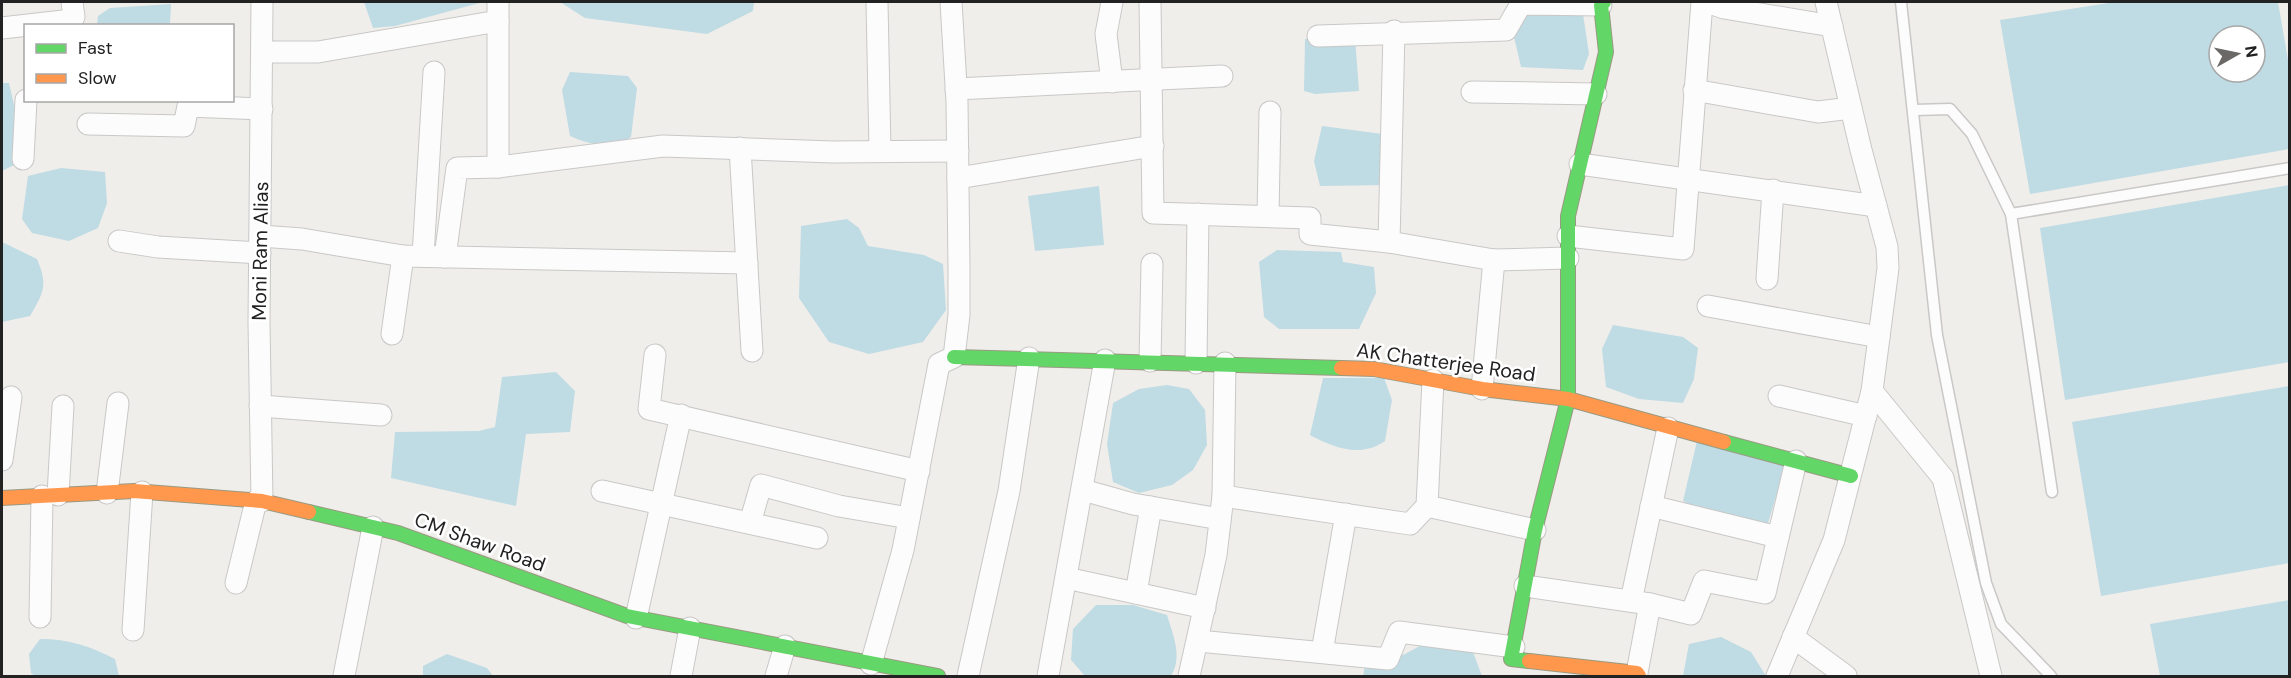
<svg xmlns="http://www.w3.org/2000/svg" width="2291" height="678" viewBox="0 0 2291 678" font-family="'DM Sans',sans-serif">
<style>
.water{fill:#bfdbe3;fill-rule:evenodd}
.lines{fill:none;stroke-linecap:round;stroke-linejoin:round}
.lane-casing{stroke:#c9c8c7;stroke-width:13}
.street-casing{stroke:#c9c8c7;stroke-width:23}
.fast-casing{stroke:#999a82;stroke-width:16}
.slow-casing{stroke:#999a82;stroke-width:16}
.lane{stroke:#fdfcfc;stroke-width:10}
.street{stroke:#fdfcfc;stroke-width:21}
.fast{stroke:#63d668;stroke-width:14}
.slow{stroke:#ff974d;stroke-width:14}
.labels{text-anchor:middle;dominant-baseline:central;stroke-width:5;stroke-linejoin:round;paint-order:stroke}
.street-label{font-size:20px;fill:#222;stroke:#fff}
</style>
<rect width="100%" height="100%" fill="#f0eeeb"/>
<g class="water">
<polygon points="364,2 483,2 395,26 373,28"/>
<polygon points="560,2 754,2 753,11 707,34 585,18"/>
<path d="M2115,2H2278L2289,66V149L2030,194L2000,20ZM2219,36H2255V72H2219Z"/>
<polygon points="171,4 170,25 97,25 98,16 110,8"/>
<polygon points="1521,12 1583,14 1589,54 1583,70 1521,67 1514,37"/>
<polygon points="1355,38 1359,91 1315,94 1304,91 1305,39"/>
<path d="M570,72L628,76L637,88L631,137C612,150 590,145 570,136L562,90Z"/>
<polygon points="2,83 9,83 19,127 14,165 2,171"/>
<polygon points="1322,126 1390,135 1387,185 1320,186 1314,161"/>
<polygon points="61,168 105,172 107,203 98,228 69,241 32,233 22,219 28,176"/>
<polygon points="2289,185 2289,362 2065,400 2040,228"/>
<polygon points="1099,186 1104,245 1035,251 1028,196"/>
<polygon points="847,219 859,228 868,246 924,255 943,264 946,310 923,342 869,354 829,342 799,298 801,226"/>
<path d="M2,242L37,259C48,285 44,292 30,316L2,322Z"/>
<polygon points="1277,250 1341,252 1343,262 1374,267 1376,293 1359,329 1279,329 1264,317 1259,262"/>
<polygon points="1613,325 1683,337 1698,348 1694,379 1683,403 1639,399 1606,387 1602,349"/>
<polygon points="556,372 575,391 570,432 526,434 516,506 391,478 395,432 479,431 495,427 502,377"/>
<path d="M1323,378H1384L1392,400L1385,441C1361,458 1334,448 1310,435Z"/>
<polygon points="1167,385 1189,389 1205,410 1207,445 1193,470 1172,485 1139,493 1113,482 1107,444 1113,403 1139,389"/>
<polygon points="2289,386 2289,563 2101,596 2072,422"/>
<polygon points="1697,441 1785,465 1767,527 1703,512 1683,501"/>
<polygon points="2289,600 2289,676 2160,676 2150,624"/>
<path d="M1096,605H1133L1167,615C1173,635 1183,657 1171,676H1085L1071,660L1073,629Z"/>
<polygon points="1721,637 1751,652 1766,676 1683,676 1689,644"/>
<path d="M40,639C69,639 90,646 115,659L119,676H35L31,673L29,654Z"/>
<polygon points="1429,641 1470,644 1482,676 1363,676 1365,666 1405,654"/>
<polygon points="447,654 487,668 493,676 423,676 423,666"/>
</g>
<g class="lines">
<defs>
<g id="lane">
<polyline points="1901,2 1937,335 1986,583 2001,624 2051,676"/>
<polyline points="1914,110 1950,109 1972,134 2011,214 2052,492"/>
<polyline points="2011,214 2290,168"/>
</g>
<g id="street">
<polyline points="498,2 498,167"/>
<polyline points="877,2 880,151"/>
<polyline points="1150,2 1153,213 1310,218 1310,234 1389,242 1494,260 1568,258"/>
<polyline points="1707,2 1724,8 1832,26"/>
<polyline points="2,28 72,20 74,17 72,2"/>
<polyline points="1318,36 1506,30 1521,4 1601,5"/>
<polyline points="263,52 318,52 498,21"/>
<polyline points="1112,82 1106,34 1112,2"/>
<polyline points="956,89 1222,76"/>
<polyline points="1694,90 1818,112 1851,108"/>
<polyline points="1472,92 1596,94"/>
<polyline points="88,124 184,126 188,106 262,109"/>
<polyline points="740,148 752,351"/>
<polyline points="23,159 26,100"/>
<polyline points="1580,164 1876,206"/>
<polyline points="958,178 1153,146"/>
<polyline points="1268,215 1270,112"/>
<polyline points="260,236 302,239 403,256 747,263"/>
<polyline points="1568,236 1683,249 1702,2"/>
<polyline points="119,241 158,247 260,253"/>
<polyline points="1389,242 1394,31"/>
<polyline points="423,256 434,72"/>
<polyline points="445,257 457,168 498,167 663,146 833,152 958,151"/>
<polyline points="1767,279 1773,190"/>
<polyline points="1708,306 1879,337"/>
<polyline points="392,334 403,256"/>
<polyline points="655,355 649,409 919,471"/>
<polyline points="1150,361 1152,264"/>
<polyline points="1196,363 1198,214"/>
<polyline points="1482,389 1494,260"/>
<polyline points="1872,391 1943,478 1991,676"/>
<polyline points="1779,396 1866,416"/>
<polyline points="260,406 381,415"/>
<polyline points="2,460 11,397"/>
<polyline points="1083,490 1133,504 1220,519"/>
<polyline points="602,491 817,538"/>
<polyline points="107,493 118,403"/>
<polyline points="58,495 63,406"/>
<polyline points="1223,496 1410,524 1427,506 1535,530"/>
<polyline points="262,501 259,322 262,2"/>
<polyline points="1427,506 1433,380"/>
<polyline points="1651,506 1778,537"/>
<polyline points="750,523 761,485 839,506 909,518"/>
<polyline points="1066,578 1205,608"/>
<polyline points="236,583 256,501"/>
<polyline points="1525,586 1650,604 1691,614 1704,581 1765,593 1796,461"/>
<polyline points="1136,593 1151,507"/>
<polyline points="1631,601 1668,428"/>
<polyline points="40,617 42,496"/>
<polyline points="636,618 681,415"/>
<polyline points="133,630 142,492"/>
<polyline points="1793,637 1846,676"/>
<polyline points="1198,641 1388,659 1399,632 1514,647"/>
<polyline points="1322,652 1346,514"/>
<polyline points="871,664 903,550 939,364 954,357 959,315 959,268 957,102 951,2"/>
<polyline points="1637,673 1650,604"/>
<polyline points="344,676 373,527"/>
<polyline points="681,676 690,628"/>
<polyline points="776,676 785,646"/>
<polyline points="968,676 1009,491 1029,358"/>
<polyline points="1048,676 1105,360"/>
<polyline points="1189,676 1216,555 1223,496 1225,363"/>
<polyline points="1777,676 1834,540 1872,391 1888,268 1887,247 1861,150 1826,2"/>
</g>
<g id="fast">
<polyline points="954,357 1341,368"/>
<polyline points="1724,442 1851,476"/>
<polyline points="309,512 398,533 627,616 938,676"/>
<polyline points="1529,661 1511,659 1535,530 1568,399 1568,216 1606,52 1601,5 1604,2"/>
</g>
<g id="slow">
<polyline points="1341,368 1374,369 1482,389 1568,399 1724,442"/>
<polyline points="2,498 134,491 262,501 309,512"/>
<polyline points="1529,661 1637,673 1639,676"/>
</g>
</defs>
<use href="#lane" class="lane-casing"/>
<use href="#street" class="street-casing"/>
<use href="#fast" class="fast-casing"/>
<use href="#slow" class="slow-casing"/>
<use href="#lane" class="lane"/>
<use href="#street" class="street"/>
<use href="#fast" class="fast"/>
<use href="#slow" class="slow"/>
</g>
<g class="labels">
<g class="street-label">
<text transform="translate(260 251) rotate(-89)">Moni Ram Alias</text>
<text transform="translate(1446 362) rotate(8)">AK Chatterjee Road</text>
<text transform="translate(480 542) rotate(20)">CM Shaw Road</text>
</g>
</g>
<rect width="2291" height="678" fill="none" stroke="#222222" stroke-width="6"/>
<rect x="24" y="24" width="210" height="78" fill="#ffffff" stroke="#a7a7a7" stroke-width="1.5"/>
<rect x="36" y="44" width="30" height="9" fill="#63d668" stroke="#a7a7a7" stroke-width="1.5"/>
<text x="78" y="54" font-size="18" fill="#222222">Fast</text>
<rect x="36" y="74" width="30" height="9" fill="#ff974d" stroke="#a7a7a7" stroke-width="1.5"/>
<text x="78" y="84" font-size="18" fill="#222222">Slow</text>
<g transform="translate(2237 54) rotate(81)"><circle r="28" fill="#ffffff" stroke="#a7a7a7" stroke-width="1.5"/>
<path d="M0-4.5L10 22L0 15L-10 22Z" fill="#6a6968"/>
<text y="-9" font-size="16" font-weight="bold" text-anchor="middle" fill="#222222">N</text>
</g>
</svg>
